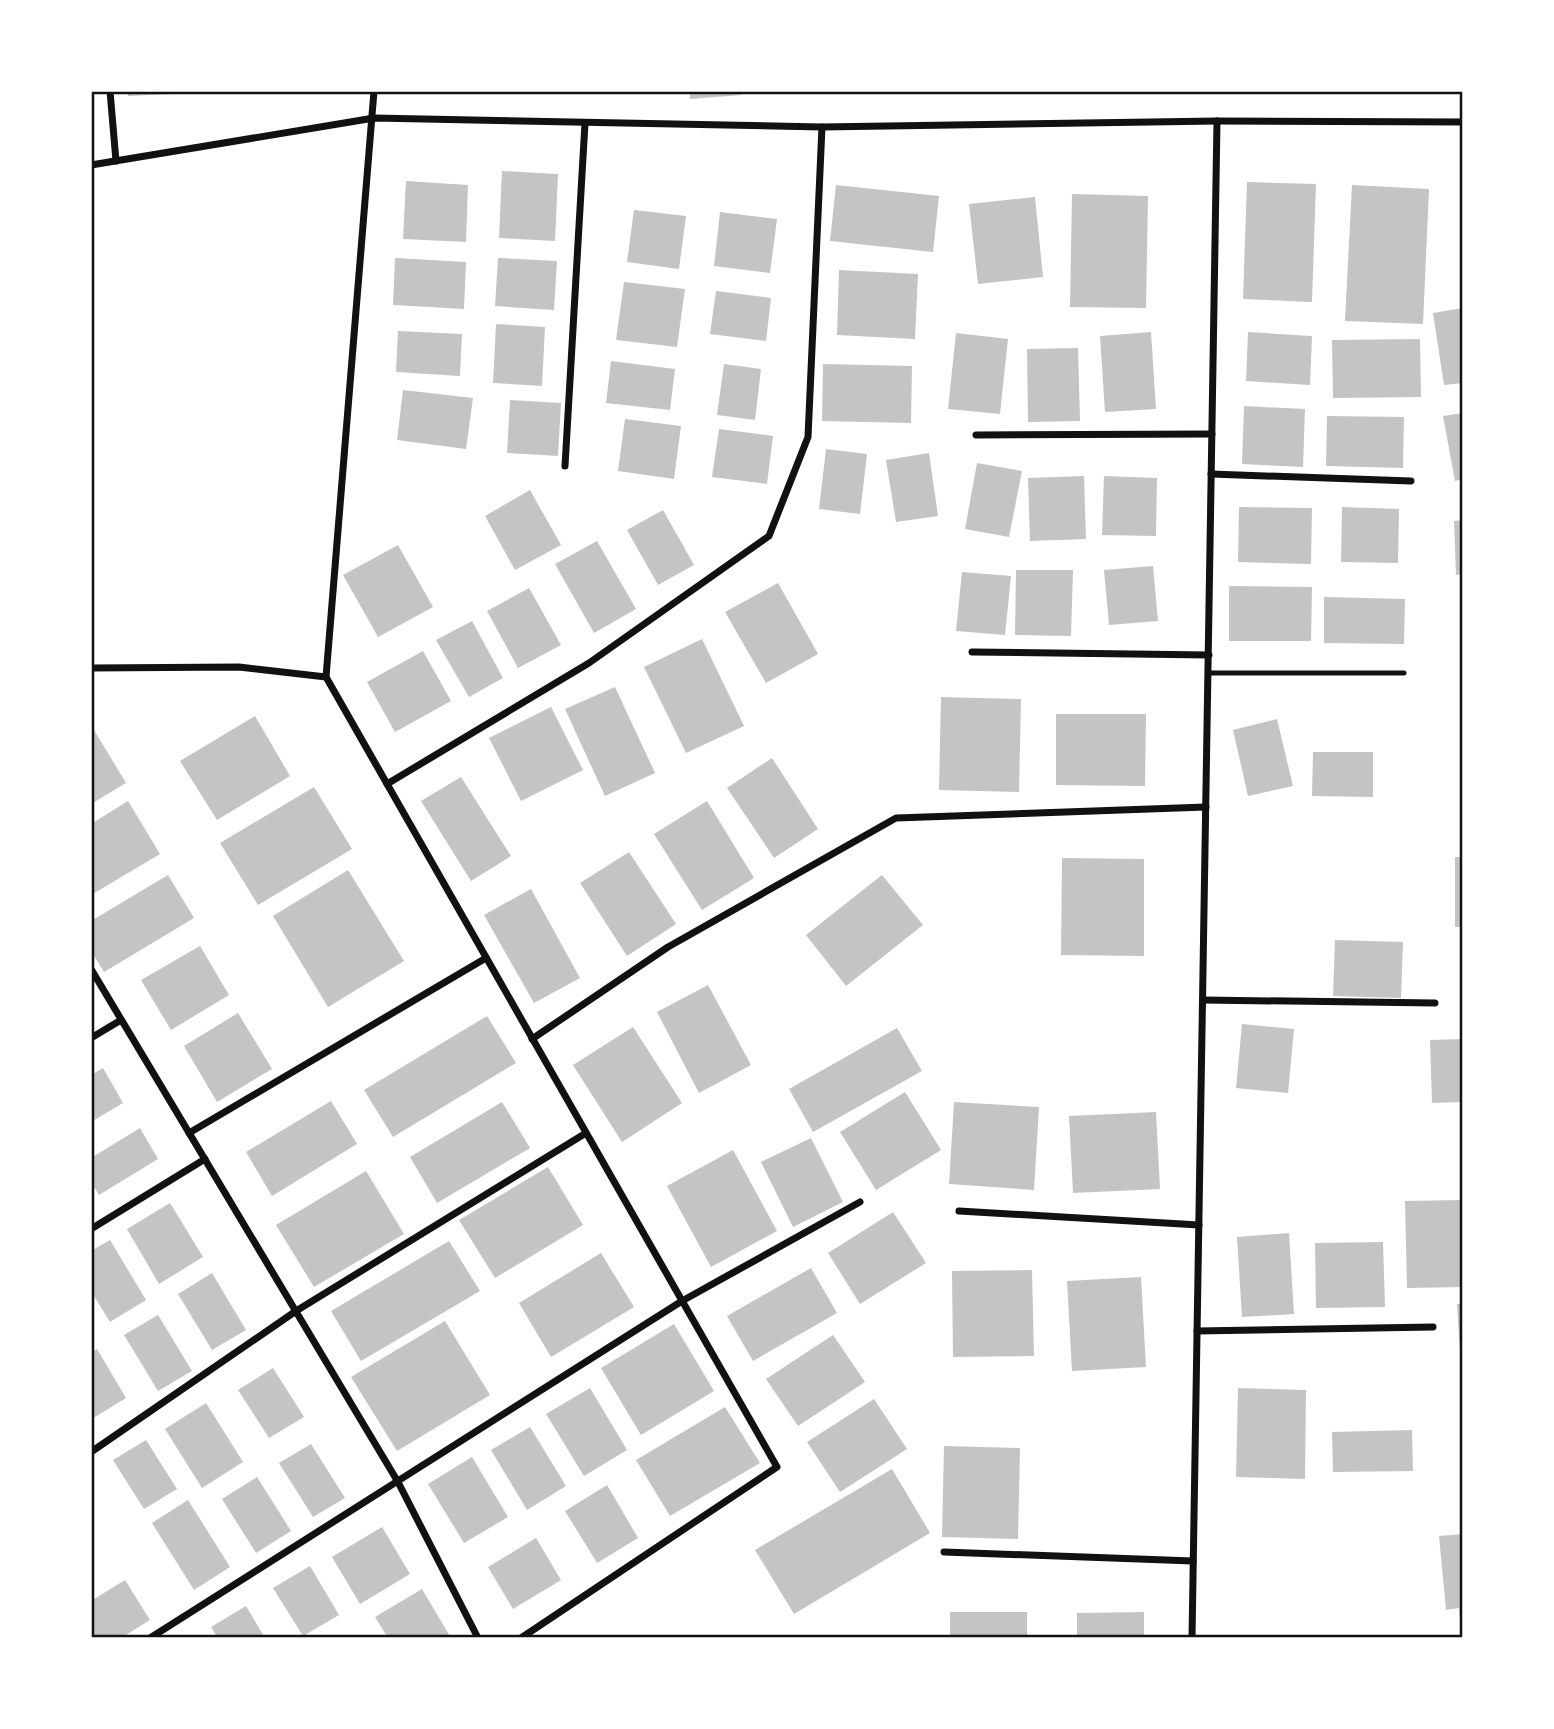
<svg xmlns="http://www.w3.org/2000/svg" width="1554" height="1729" viewBox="0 0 1554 1729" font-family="'Fira Sans Condensed',sans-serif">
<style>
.building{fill:#c4c4c4}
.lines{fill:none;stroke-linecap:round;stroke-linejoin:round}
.service{stroke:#111;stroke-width:5}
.minor{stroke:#111;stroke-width:7}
.neatline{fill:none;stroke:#111;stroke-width:2.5}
</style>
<rect width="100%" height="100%" fill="#fff"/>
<g class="building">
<polygon points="128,91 193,91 193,93 128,96"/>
<polygon points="690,91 741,91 741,95 690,99"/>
<polygon points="502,171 558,174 555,241 499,238"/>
<polygon points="406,181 468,185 466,242 403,239"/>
<polygon points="1247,182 1316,184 1312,302 1243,299"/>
<polygon points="836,185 939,196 933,252 830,241"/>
<polygon points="1352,185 1429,189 1423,324 1345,321"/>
<polygon points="1072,194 1148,196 1146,308 1070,307"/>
<polygon points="1035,197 1043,277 978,284 969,204"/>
<polygon points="634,210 686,216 679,269 627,262"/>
<polygon points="720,212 777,219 770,273 714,266"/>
<polygon points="395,258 466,262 464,309 393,305"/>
<polygon points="498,258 557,261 554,310 495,306"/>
<polygon points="839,270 918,274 915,339 837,335"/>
<polygon points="624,282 685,289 677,347 616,340"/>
<polygon points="716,291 771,298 766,341 710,334"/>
<polygon points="1463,308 1463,383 1444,385 1433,313"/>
<polygon points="496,324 545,327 542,386 493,383"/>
<polygon points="398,331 462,334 460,376 396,372"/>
<polygon points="1151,332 1156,409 1105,412 1100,336"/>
<polygon points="1248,332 1312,336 1310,385 1246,381"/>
<polygon points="956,333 1008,339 1000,414 948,409"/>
<polygon points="1420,339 1421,397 1333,398 1332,340"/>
<polygon points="1078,348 1080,421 1028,422 1027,349"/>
<polygon points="611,361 675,369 670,410 606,403"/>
<polygon points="724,364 761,369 755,420 717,415"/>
<polygon points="823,364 912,366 911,423 822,421"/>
<polygon points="403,390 473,398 466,449 397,440"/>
<polygon points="510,400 561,403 558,456 507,453"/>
<polygon points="1244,406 1305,409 1303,467 1242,464"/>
<polygon points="1463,413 1463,479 1455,481 1443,416"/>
<polygon points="1327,416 1404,417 1403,468 1326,466"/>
<polygon points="625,419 681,426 674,479 618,471"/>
<polygon points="719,429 773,436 767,484 712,477"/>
<polygon points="826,449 867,454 860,514 819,509"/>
<polygon points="929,453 938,516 896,522 886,460"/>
<polygon points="977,463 1022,471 1009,537 965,529"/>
<polygon points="1084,476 1086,539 1030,541 1028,478"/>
<polygon points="1104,476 1157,478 1156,536 1102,535"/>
<polygon points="530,490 561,545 515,570 485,516"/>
<polygon points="1239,507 1312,508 1311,564 1238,562"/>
<polygon points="1342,507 1399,509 1398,563 1341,562"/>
<polygon points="663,510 694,565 658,585 627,530"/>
<polygon points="1463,520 1463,574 1456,575 1454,521"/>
<polygon points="597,541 636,609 594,633 555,564"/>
<polygon points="398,545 433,607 378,637 343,575"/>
<polygon points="1153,566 1158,621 1109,625 1104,570"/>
<polygon points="1016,570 1073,570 1071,636 1015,635"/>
<polygon points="962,572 1011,576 1005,635 956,631"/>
<polygon points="778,583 818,654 766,683 725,612"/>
<polygon points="1229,586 1312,587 1311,641 1229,641"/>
<polygon points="529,588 561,645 518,668 487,611"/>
<polygon points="1324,597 1405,599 1404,644 1324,643"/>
<polygon points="472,621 503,678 469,697 436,640"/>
<polygon points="702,639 744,726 686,753 644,667"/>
<polygon points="423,651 451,701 395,732 367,682"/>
<polygon points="615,687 655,773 605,796 565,709"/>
<polygon points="941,697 1021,699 1019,792 939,790"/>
<polygon points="551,707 583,770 521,801 489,738"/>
<polygon points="1056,714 1146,714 1145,786 1056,785"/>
<polygon points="255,716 290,776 217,820 180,761"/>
<polygon points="1277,719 1293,786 1248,796 1233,730"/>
<polygon points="91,725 126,783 91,804"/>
<polygon points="1313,752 1373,752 1373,797 1312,796"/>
<polygon points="772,758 818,829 774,858 727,788"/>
<polygon points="461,777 511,856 471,881 421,801"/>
<polygon points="314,787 352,849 258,905 220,843"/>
<polygon points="128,801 160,854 91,895 91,824"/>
<polygon points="707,801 754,878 702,910 654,834"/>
<polygon points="629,852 676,924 627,956 580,883"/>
<rect x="1455" y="857" width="8" height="70"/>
<polygon points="1062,858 1144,859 1144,956 1061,955"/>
<polygon points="348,870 404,961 328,1007 273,916"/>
<polygon points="168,875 194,918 104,972 91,951 91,921"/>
<polygon points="882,875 923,925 846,986 806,935"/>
<polygon points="531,889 580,978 534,1003 484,915"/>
<polygon points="1335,940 1403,942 1401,998 1333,996"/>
<polygon points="200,946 229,995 171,1030 141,980"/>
<polygon points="708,985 751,1065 699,1093 657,1012"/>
<polygon points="238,1013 272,1069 217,1102 184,1046"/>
<polygon points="487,1016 516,1063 393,1137 364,1090"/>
<polygon points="1242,1024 1294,1029 1288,1093 1236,1088"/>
<polygon points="633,1027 682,1103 622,1142 573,1065"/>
<polygon points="897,1028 922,1071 813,1132 789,1089"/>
<polygon points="1463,1039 1463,1102 1432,1103 1430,1040"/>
<polygon points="103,1068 123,1103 91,1122 91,1075"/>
<polygon points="905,1092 941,1150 876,1190 840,1132"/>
<polygon points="331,1101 357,1144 272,1196 246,1152"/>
<polygon points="502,1102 530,1148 437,1203 410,1157"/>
<polygon points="954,1102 1039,1107 1034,1190 949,1184"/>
<polygon points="1156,1112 1160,1189 1073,1193 1069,1116"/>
<polygon points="140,1128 158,1159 99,1195 91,1182 91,1158"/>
<polygon points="811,1138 843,1202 793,1227 761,1162"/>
<polygon points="733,1150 777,1231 711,1267 667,1186"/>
<polygon points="548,1167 583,1225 495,1278 459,1220"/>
<polygon points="366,1171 404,1234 314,1287 276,1225"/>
<polygon points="1463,1200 1463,1287 1407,1288 1405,1201"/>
<polygon points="170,1203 203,1257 159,1284 127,1229"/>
<polygon points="893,1212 926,1263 860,1304 828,1253"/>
<polygon points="1289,1233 1294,1314 1242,1317 1237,1237"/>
<polygon points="110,1240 146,1300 110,1322 91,1291 91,1251"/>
<polygon points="449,1241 480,1291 361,1361 331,1311"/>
<polygon points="1383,1242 1385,1307 1316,1308 1315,1243"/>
<polygon points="601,1253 634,1307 551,1357 519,1303"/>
<polygon points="811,1268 837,1313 753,1361 727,1316"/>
<polygon points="1032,1270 1034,1356 953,1357 952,1271"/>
<polygon points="212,1273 246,1330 212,1350 178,1294"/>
<polygon points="1141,1277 1146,1367 1072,1371 1067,1281"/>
<polygon points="1457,1304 1463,1304 1463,1370 1461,1370"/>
<polygon points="158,1315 192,1371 158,1391 124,1335"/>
<polygon points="445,1321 490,1395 397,1451 351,1377"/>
<polygon points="674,1324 714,1391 641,1435 601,1368"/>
<polygon points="833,1335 865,1382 798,1426 766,1379"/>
<polygon points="97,1349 126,1398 95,1417 91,1409 91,1353"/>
<polygon points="273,1368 304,1417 269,1438 238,1390"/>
<polygon points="590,1388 627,1450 584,1476 546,1414"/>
<polygon points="1238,1388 1306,1390 1305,1479 1236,1477"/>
<polygon points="874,1399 907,1449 840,1492 807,1442"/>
<polygon points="206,1403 243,1462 202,1488 165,1429"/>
<polygon points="725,1407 760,1463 670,1516 636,1460"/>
<polygon points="530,1427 566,1486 527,1510 491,1450"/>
<polygon points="1412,1430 1413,1471 1333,1472 1332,1432"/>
<polygon points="146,1440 177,1489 144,1509 113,1460"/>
<polygon points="311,1444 345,1498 313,1517 279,1463"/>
<polygon points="944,1446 1020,1448 1018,1539 942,1537"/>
<polygon points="472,1457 508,1517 464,1543 428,1484"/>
<polygon points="892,1469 930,1533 794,1614 755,1550"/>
<polygon points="257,1477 291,1531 256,1553 222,1499"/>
<polygon points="607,1485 638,1538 597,1563 565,1511"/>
<polygon points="188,1500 230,1567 194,1590 152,1523"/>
<polygon points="382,1527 410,1574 360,1604 332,1557"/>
<polygon points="1463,1534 1463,1629 1461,1629 1459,1608 1446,1610 1439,1536"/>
<polygon points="536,1538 561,1580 513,1609 488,1567"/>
<polygon points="310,1566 339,1615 303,1636 273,1588"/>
<polygon points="125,1580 150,1620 121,1638 91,1638 91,1601"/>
<polygon points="422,1589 451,1638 388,1638 375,1617"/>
<polygon points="246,1606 265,1638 218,1638 211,1627"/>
<rect x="950" y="1612" width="77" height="26"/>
<polygon points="1144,1612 1144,1638 1077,1638 1077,1613"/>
</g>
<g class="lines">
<polyline class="service" points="1208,673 1404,673"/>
<g class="minor">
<polyline points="110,91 116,161"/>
<polyline points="91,165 374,118 822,127 1217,121 1463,122"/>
<polyline points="976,435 1212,434"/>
<polyline points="565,466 585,123"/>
<polyline points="1211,474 1411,481"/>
<polyline points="972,652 1209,655"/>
<polyline points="91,668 239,667 326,677 777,1467 521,1638"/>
<polyline points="326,677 374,91"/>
<polyline points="387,784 589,663 769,536 808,437 822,127"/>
<polyline points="91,969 398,1482 478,1638"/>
<polyline points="1203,1000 1435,1003"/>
<polyline points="91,1038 121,1020"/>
<polyline points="532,1039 668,947 896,818 1206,807"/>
<polyline points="189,1133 486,958"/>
<polyline points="959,1211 1199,1225"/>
<polyline points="91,1229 205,1159"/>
<polyline points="1197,1331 1433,1327"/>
<polyline points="91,1452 296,1311 586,1133"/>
<polyline points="944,1552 1193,1561"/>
<polyline points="150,1638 682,1301 860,1202"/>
<polyline points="1192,1638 1217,121"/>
</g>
</g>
<rect width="1554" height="1729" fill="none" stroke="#ffffff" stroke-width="186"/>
<rect x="93" y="93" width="1368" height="1543" class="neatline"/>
</svg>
